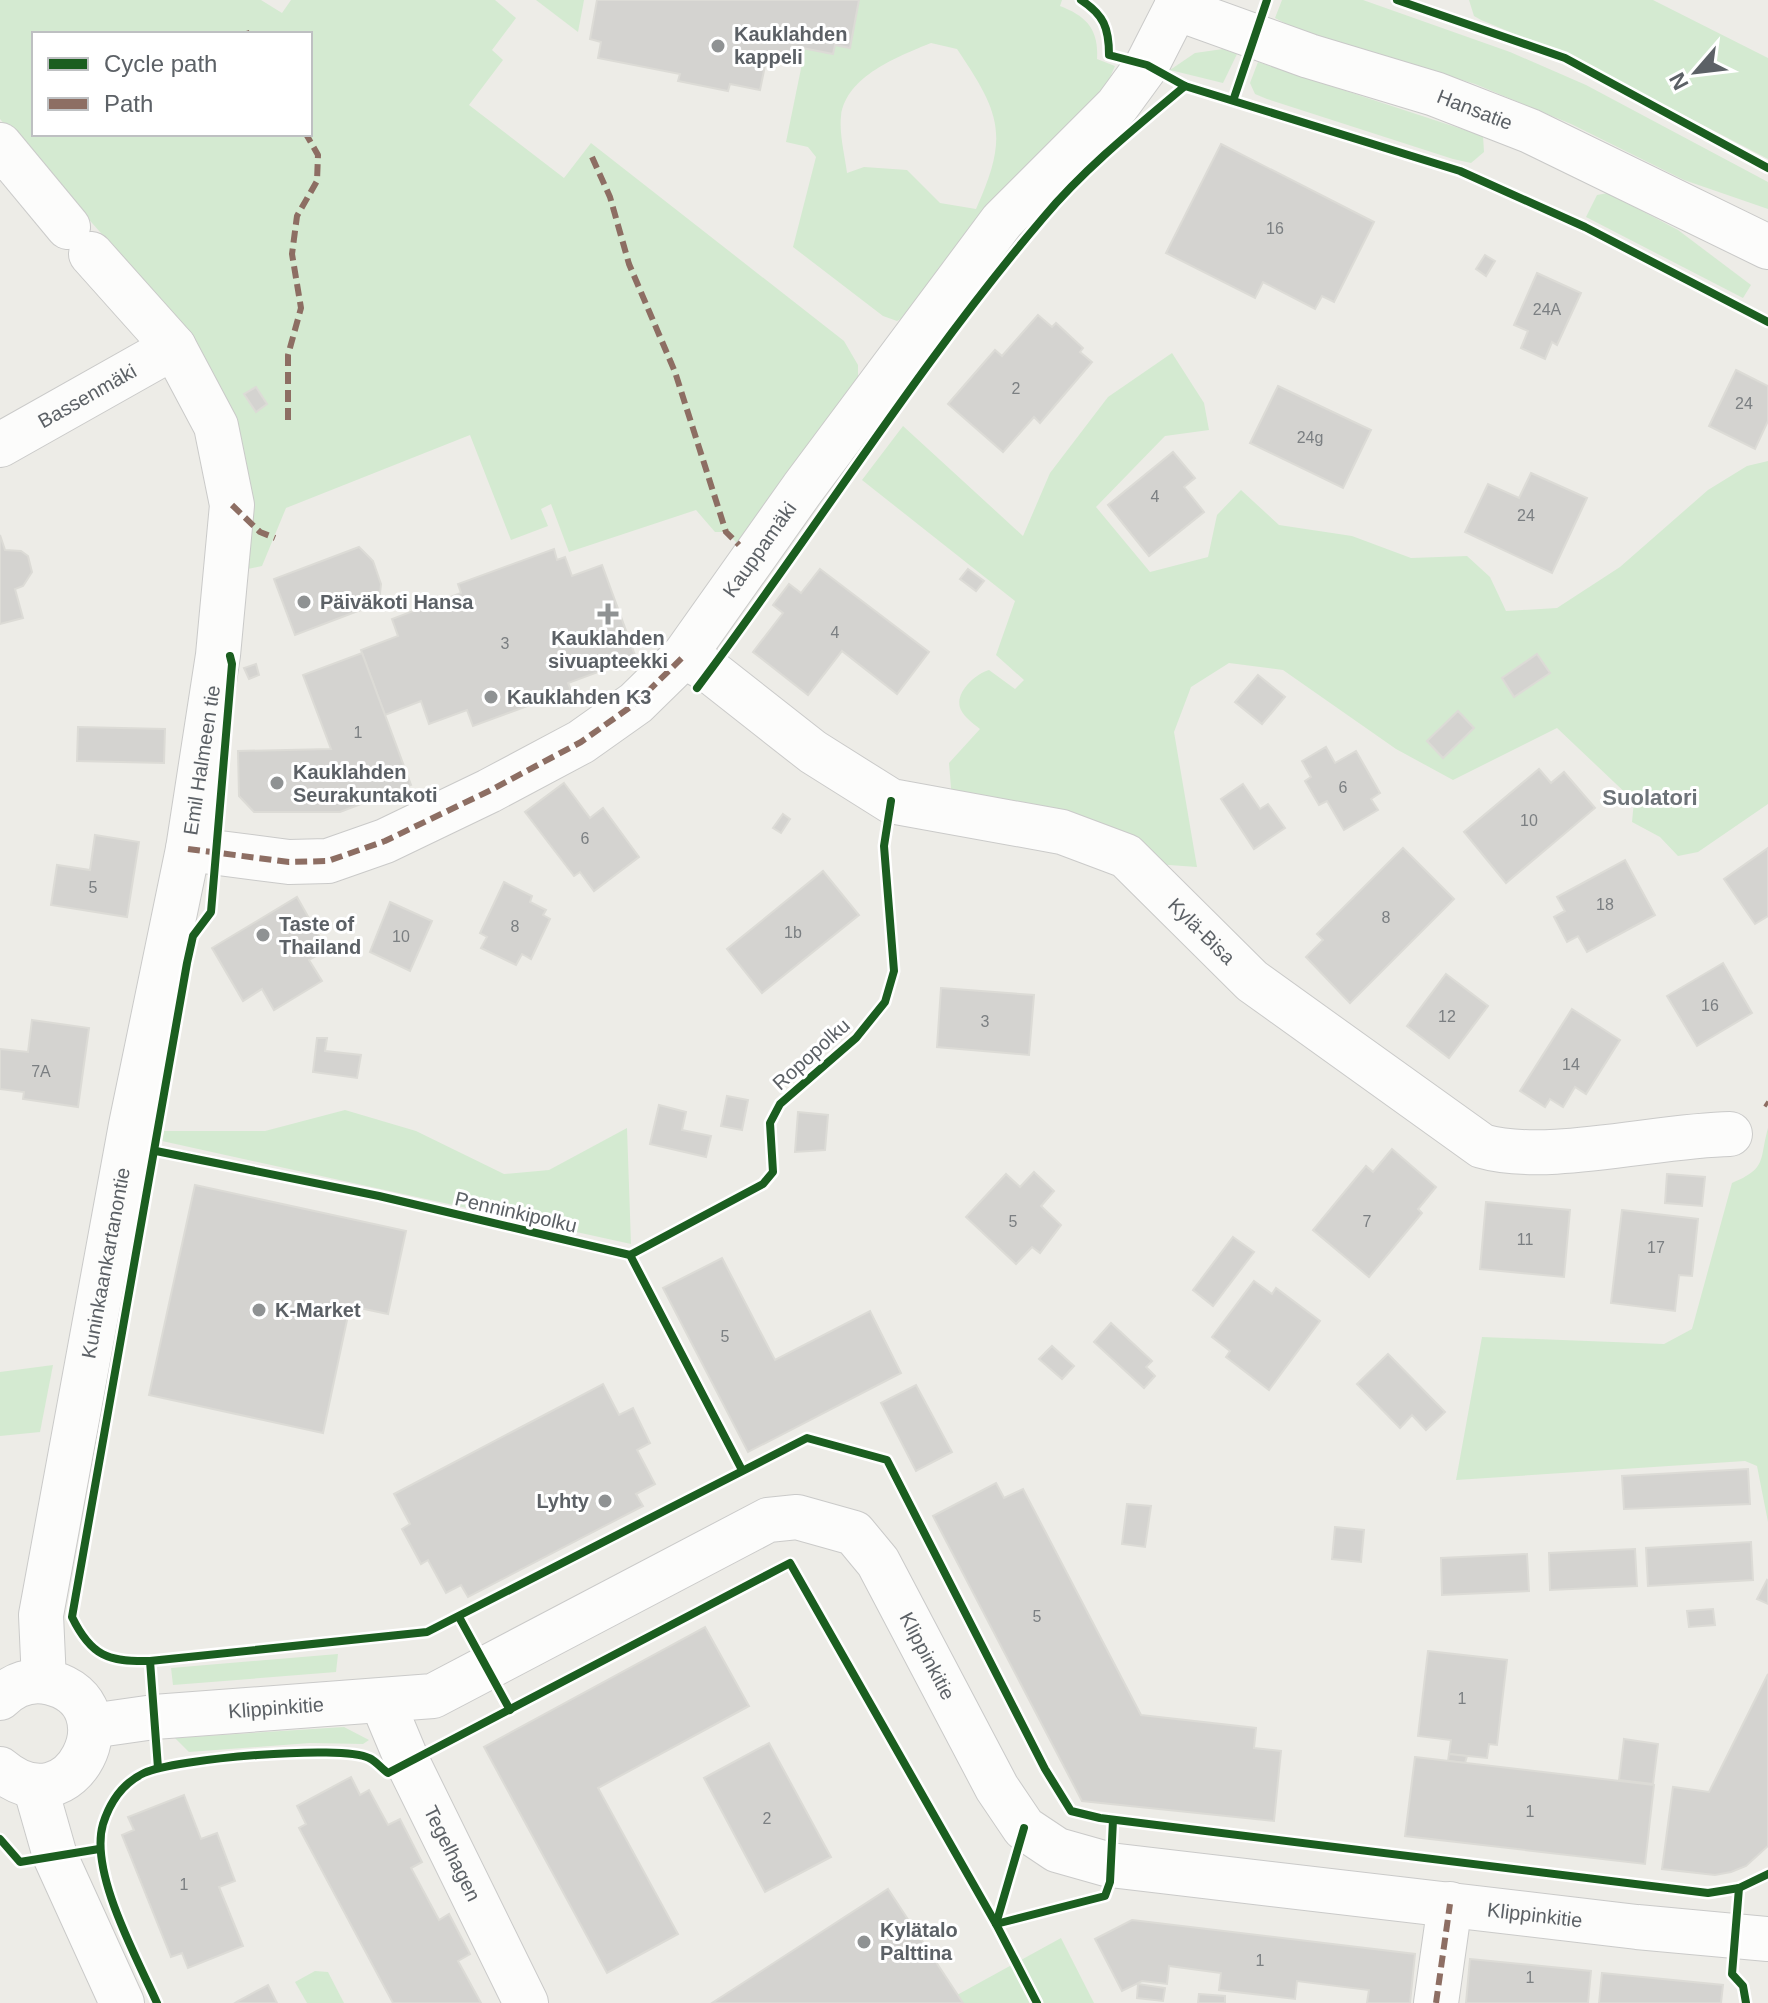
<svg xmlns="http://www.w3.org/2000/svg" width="1768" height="2003" viewBox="0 0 1768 2003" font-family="Arial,sans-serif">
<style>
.green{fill:#d4ead1;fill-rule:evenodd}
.building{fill:#d4d3d0;stroke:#dcdbd6;stroke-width:2}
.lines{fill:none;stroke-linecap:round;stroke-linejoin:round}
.minor-casing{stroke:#cacac9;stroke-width:46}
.tertiary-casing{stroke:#cacac9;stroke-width:46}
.secondary-casing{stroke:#c9c9c8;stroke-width:46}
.minor{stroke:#fcfcfb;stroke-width:44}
.tertiary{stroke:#fcfcfb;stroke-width:44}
.secondary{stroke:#fcfcfb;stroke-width:44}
.quiet{stroke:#8d6e63;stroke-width:6;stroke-dasharray:12 6;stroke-linecap:butt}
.cycleway-casing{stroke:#fff;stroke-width:13}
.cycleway{stroke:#1b5e20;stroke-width:8}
.poi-dot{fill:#8f9293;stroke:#fff;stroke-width:3}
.labels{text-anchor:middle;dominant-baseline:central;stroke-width:6;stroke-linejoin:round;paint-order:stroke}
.number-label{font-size:16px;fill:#7b7f82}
.poi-label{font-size:20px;font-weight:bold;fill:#5c6166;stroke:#fff;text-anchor:start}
.street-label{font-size:20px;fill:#5c6166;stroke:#fff}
.neighbourhood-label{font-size:22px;font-weight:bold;fill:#6d7378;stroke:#fff}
</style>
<rect width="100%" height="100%" fill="#edece7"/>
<g class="green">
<path d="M0,0H261L282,13L291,0H495L516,18L492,50L503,60L469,105L564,178L591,143L844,341L858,365V387L739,545L726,532H715L696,510L569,552L551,504L541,509L548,526L511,540L470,435L286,508L262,566L243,570L177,319L0,119ZM34,34H310V134H34Z"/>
<polygon points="536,0 584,0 578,32"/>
<path d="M859,0H1062L1060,6C1086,16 1099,29 1097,59L1115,66L1104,91L908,315L897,321L883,316L793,247L816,157L808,147L786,142L805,49L833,54L835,45L850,47ZM931,43L957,49C1001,114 1009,136 976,209L940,203L907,170L864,167L847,173C845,156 839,134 841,116C846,76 899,56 931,43Z"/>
<polygon points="1282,0 1363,0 1510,52 1586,85 1768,182 1768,209 1684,180 1571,124 1475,84 1294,28 1275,18"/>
<polygon points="1469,0 1653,0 1768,58 1768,159 1586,64 1481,20 1474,16"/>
<polygon points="1223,49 1237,54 1223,83 1170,70 1195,53"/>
<polygon points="1258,62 1483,136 1484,152 1471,163 1453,159 1267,99 1255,94 1250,83"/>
<polygon points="1608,193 1678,230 1751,285 1743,298 1586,217 1597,195"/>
<path d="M1172,353L1204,403L1209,430L1165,436L1096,507L1150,572L1208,557L1217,515L1241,490L1279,525L1352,536L1411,558L1467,556L1490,577L1506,611L1557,608L1620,567L1708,490L1747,466L1768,461V804L1698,852L1678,856L1660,837L1632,822L1634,801L1557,728L1453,780L1396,749L1283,670L1229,663L1191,687L1174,732L1197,867L1155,864L952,800L949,763L980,729C974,724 964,717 961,710C953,694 975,674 989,670L1015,689L1024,680L996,655L1015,601L862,480L903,426L1023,536L1050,473L1108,397Z"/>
<polygon points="345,1110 416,1131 504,1174 549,1170 627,1128 631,1244 162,1141 164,1131 265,1131"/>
<path d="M1768,1128V1522L1757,1466L1745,1461L1456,1480L1482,1337L1664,1344L1692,1329L1732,1183C1768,1168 1759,1160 1768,1128Z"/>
<polygon points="53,1365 40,1432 0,1436 0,1372"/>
<polygon points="338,1654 336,1672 173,1685 171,1668"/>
<polygon points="344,1727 369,1740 363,1744 310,1743 189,1752 175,1738"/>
<polygon points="1061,1938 1094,2003 963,2003 957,1995"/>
<polygon points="315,1971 328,1972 344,2003 307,2003 295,1982"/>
</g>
<g class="building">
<polygon points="597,0 859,0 850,48 835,45 833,54 792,46 788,64 766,61 760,90 730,84 728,91 678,81 680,74 598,58 601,42 590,39"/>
<polygon points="1221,144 1374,222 1334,302 1322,296 1315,309 1263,282 1255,298 1166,253"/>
<polygon points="1485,255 1495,261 1486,276 1476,269"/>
<polygon points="1537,273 1581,293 1557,345 1552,342 1545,359 1521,348 1528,331 1514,325"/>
<polygon points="1038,315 1052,327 1056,323 1083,348 1080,352 1092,362 1040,423 1034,417 1003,452 948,404 995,350 1002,356"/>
<polygon points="1736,370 1768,386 1768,421 1755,449 1709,426"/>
<polygon points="1278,386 1371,430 1343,488 1250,443"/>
<polygon points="256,387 267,404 256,412 244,394"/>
<polygon points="1173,452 1195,478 1184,487 1204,512 1149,556 1108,505"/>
<polygon points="1531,473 1587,498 1552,573 1465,532 1488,484 1519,498"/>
<polygon points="0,535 5,550 21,551 28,556 32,572 23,586 15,589 23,618 0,624"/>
<polygon points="359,547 373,561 381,584 379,603 295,635 274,579"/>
<polygon points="554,549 557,560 565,557 572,576 602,565 636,658 568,683 571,690 473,726 467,710 429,724 421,701 385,715 361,650 398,636 392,619 461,593 458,584"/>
<polygon points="820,569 929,652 897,694 842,651 808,695 753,652 783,613 773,605 789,584 801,593"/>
<polygon points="968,569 984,581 976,591 960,579"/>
<polygon points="362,653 411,785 340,812 254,812 239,796 238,751 331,749 303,675"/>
<polygon points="1537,654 1550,673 1514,697 1502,678"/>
<polygon points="256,664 259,675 249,679 244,668"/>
<polygon points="1258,675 1285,697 1262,724 1235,702"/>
<polygon points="1458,711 1474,728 1443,758 1427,741"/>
<polygon points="78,727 165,729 164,763 77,761"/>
<polygon points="1326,747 1335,763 1356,751 1380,793 1371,799 1378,810 1344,830 1327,801 1319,805 1305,781 1311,777 1302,761"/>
<polygon points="1539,769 1551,783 1564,772 1595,808 1506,883 1464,832"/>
<polygon points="564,783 590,818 603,808 639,857 594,891 580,872 574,876 525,812"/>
<polygon points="1243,784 1260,809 1268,804 1285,828 1254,849 1221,799"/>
<polygon points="783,814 790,819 781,833 773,828"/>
<polygon points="95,835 139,842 127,917 51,905 57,865 90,870"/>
<polygon points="1403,848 1454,899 1350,1003 1306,957 1323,940 1317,934"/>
<polygon points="1768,848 1768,916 1755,924 1724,879"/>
<polygon points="1625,860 1655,915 1587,952 1578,936 1567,942 1554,917 1565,911 1557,897"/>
<polygon points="823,871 859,915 762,993 727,949"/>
<polygon points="504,882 532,896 530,902 546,910 543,915 550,919 531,959 522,954 516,965 481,948 487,937 480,933"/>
<polygon points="297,897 327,950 309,960 322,981 274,1010 262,989 243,1001 212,948"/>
<polygon points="390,902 432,921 410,971 370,952"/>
<polygon points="1723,963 1752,1013 1697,1046 1667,996"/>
<polygon points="1446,974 1488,1006 1449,1058 1407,1026"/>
<polygon points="941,988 1034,995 1029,1055 937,1047"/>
<polygon points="1572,1009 1620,1040 1586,1094 1575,1087 1563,1107 1550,1099 1545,1107 1520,1091"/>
<polygon points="32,1020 89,1028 78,1107 23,1099 24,1092 0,1089 0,1049 28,1052"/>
<polygon points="317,1038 327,1038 325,1051 361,1055 357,1078 313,1072"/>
<polygon points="727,1096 748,1100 742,1130 721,1126"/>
<polygon points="659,1105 686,1112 682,1130 711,1136 706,1157 650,1144"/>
<polygon points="798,1112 828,1115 825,1150 795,1152"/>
<polygon points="1392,1149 1436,1187 1418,1209 1422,1213 1369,1277 1313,1230 1366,1166 1373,1172"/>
<polygon points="1034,1172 1054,1191 1041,1206 1061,1225 1040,1253 1032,1247 1016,1264 966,1217 1006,1174 1020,1187"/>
<polygon points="1667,1174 1705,1177 1702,1206 1665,1203"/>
<polygon points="195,1185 406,1231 388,1314 350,1306 323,1433 149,1395"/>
<polygon points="1486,1202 1570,1210 1564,1277 1480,1269"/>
<polygon points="1622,1210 1698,1219 1692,1276 1679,1275 1675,1311 1611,1303"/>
<polygon points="1233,1237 1254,1252 1213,1306 1193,1290"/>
<polygon points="722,1258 775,1360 870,1311 901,1373 748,1452 663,1288"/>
<polygon points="1254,1281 1272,1294 1276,1288 1320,1321 1269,1390 1226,1357 1230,1351 1212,1337"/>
<polygon points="1111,1323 1152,1361 1146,1367 1155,1376 1144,1388 1094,1342"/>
<polygon points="1052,1346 1074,1366 1062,1379 1039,1359"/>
<polygon points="1388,1354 1445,1412 1426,1430 1412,1415 1400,1428 1357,1384"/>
<polygon points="603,1384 619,1415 633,1408 650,1443 637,1450 655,1484 636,1494 643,1506 468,1597 461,1585 446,1593 428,1560 421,1564 402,1529 410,1524 394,1494"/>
<polygon points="916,1385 952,1452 916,1471 881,1403"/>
<polygon points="1748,1469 1750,1504 1624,1509 1622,1476"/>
<polygon points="996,1483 1004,1498 1023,1489 1141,1715 1256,1728 1254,1748 1281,1751 1274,1821 1082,1801 933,1516"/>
<polygon points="1127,1504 1151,1506 1145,1547 1122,1544"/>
<polygon points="1335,1527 1364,1530 1361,1562 1332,1559"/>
<polygon points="1751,1542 1753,1580 1648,1586 1646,1548"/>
<polygon points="1635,1549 1637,1586 1550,1590 1549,1553"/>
<polygon points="1527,1554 1529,1591 1442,1595 1441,1558"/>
<polygon points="1767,1580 1768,1581 1768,1604 1757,1599"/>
<polygon points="1713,1609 1715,1625 1689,1627 1687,1611"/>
<polygon points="705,1627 749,1706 598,1788 678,1934 607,1973 484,1747"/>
<polygon points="1428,1651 1507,1660 1497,1745 1489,1744 1487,1758 1449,1754 1451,1740 1418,1736"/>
<polygon points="1768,1674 1768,1846 1746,1866 1731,1872 1715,1875 1662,1869 1673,1787 1709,1792"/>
<polygon points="1624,1739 1658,1744 1653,1784 1619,1780"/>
<polygon points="769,1743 831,1857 765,1892 704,1778"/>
<polygon points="1449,1754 1467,1756 1465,1763 1448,1761"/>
<polygon points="1415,1757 1654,1785 1645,1864 1405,1836"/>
<polygon points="351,1777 360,1795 369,1790 388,1825 400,1819 422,1862 411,1868 439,1920 449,1914 470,1954 458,1961 481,2003 393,2003 299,1828 306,1824 297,1806"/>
<polygon points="184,1795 201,1839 217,1833 235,1881 219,1887 243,1946 188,1968 182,1953 171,1957 122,1835 134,1830 128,1817"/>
<polygon points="888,1889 963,2003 712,2003"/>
<polygon points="1132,1920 1415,1954 1410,2003 1367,2003 1369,1990 1297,1981 1295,1999 1219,1990 1221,1973 1169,1966 1167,1984 1142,1981 1122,1991 1095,1939"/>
<polygon points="1470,1959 1591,1971 1588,2003 1466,2003"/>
<polygon points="1602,1973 1723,1985 1721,2003 1599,2003"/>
<polygon points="1138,1984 1165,1988 1163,2001 1137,1998"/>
<polygon points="268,1985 277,2003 235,2003 238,2001"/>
<polygon points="1199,1994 1225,1996 1225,2003 1198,2003"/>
</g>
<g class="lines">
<defs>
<g id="minor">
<polyline points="0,145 68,227"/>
<path id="s1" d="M0,445L174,347"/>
<path id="s2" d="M684,656L710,671L813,752L891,801L1062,832L1126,856L1252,981L1482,1146C1546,1165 1659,1135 1730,1134"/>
<path id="s3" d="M188,849L289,862L328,861L385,841L489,791L581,742L636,703L684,656L803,488L1002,221L1117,106L1147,65L1176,8"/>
<path id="s4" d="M44,1681L41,1615L131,1125L188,849L218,655L232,505L216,426L174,347L91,254"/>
<path id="s5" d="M382,1701L408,1763L526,2003"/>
<path id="s6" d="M91,1726L154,1717L433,1696L768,1520L797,1517L854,1533L878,1562L997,1788L1024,1828L1057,1850L1110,1865L1637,1927L1768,1939"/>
<polyline points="1436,2003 1450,1904"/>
</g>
<g id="tertiary">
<path d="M0,1698C14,1684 32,1678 51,1683C132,1703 73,1831 0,1769"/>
<polyline points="35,1786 55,1856 122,2003"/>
</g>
<g id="secondary">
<path id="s7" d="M1178,0L1176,8L1309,56L1435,94L1530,131L1768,247"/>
</g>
</defs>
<use href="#minor" class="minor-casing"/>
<use href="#tertiary" class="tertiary-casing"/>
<use href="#secondary" class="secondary-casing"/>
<use href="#minor" class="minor"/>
<use href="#tertiary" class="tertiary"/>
<use href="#secondary" class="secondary"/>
<g class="quiet">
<polyline points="246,31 247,34"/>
<polyline points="592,157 610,197 629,264 675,372 726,532 739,545"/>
<polyline points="288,420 288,355 301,308 292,254 297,216 317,181 318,155 306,134"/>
<polyline points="232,505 260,532 275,538"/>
<polyline points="188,849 289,862 328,861 385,841 489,791 581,742 636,703 684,656"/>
<polyline points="1765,1103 1768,1105"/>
<polyline points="1436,2003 1450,1904"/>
</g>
<defs>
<g id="cycleway">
<path d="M1081,0C1104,15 1109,28 1109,55L1147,65L1185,86L1460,171L1585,227L1768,322"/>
<polyline points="1397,0 1565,58 1768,168"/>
<polyline points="1234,98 1267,0"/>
<path d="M230,656L232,664L211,912L193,936L187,963L72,1617C91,1656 108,1662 150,1661L427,1632L807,1438L887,1460L1045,1769L1071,1811L1100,1818L1708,1893L1739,1888L1768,1874"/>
<path d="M697,688C814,533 917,366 1043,218C1084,169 1136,127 1185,86"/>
<polyline points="156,1151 379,1196 630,1255 742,1470"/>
<polyline points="630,1255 763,1184 773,1172 770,1123 780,1104 856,1038 885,1002 894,971 884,846 891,801"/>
<polyline points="459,1617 510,1710"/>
<polyline points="150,1661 158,1768"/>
<polyline points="1024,1828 996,1924 1037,2003"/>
<polyline points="0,1839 20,1862 99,1849"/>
<polyline points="1739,1888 1732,1974 1743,1986 1746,2003"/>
<path d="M157,2003C137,1958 89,1872 103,1824C110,1802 123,1783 144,1773C174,1759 341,1744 369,1758C376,1761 382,1769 388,1773L790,1563L996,1924L1105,1896L1110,1882L1113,1820"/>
</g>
</defs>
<use href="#cycleway" class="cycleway-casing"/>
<use href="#cycleway" class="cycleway"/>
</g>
<g class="poi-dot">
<circle cx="718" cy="46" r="8"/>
<circle cx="304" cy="602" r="8"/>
<path d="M604 602h8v8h8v8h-8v8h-8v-8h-8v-8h8z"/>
<circle cx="491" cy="697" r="8"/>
<circle cx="277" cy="783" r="8"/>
<circle cx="263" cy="935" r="8"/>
<circle cx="259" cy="1310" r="8"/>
<circle cx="605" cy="1501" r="8"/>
<circle cx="864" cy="1942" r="8"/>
</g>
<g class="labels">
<g class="number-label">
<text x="1275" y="228">16</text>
<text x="1547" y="309">24A</text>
<text x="1016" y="388">2</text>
<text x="1744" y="403">24</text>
<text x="1310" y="437">24g</text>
<text x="1155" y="496">4</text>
<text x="1526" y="515">24</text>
<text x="835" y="632">4</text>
<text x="505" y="643">3</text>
<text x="358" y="732">1</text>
<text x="1343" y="787">6</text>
<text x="1529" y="820">10</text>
<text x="585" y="838">6</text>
<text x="93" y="887">5</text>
<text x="1605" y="904">18</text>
<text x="1386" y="917">8</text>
<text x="515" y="926">8</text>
<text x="793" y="932">1b</text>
<text x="401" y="936">10</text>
<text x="1710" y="1005">16</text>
<text x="1447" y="1016">12</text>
<text x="985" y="1021">3</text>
<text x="1571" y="1064">14</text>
<text x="41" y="1071">7A</text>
<text x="1013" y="1221">5</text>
<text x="1367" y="1221">7</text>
<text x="1525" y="1239">11</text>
<text x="1656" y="1247">17</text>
<text x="725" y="1336">5</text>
<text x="1037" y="1616">5</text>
<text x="1462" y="1698">1</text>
<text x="1530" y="1811">1</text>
<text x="767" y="1818">2</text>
<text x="184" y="1884">1</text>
<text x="1260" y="1960">1</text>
<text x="1530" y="1977">1</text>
</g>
<g class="poi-label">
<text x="734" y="34">Kauklahden<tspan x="734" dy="23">kappeli</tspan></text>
<text x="320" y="602">Päiväkoti Hansa</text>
<text x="608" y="638" text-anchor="middle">Kauklahden<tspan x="608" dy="23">sivuapteekki</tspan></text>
<text x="507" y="697">Kauklahden K3</text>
<text x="293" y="772">Kauklahden<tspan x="293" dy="23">Seurakuntakoti</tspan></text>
<text x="279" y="924">Taste of<tspan x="279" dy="23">Thailand</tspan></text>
<text x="275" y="1310">K-Market</text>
<text x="589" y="1501" text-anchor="end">Lyhty</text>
<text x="880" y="1930">Kylätalo<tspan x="880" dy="23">Palttina</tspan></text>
</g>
<g class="street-label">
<text stroke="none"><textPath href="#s7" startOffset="324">Hansatie</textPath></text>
<text stroke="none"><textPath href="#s1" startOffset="100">Bassenmäki</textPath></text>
<text stroke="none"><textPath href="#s3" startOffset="686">Kauppamäki</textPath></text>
<text stroke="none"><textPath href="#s4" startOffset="936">Emil Halmeen tie</textPath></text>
<text stroke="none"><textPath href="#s2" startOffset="602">Kylä-Bisa</textPath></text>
<text transform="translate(811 1054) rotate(-42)">Ropopolku</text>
<text transform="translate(516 1212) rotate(13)">Penninkipolku</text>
<text stroke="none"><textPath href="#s4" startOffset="424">Kuninkaankartanontie</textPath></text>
<text stroke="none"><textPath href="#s6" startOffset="954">Klippinkitie</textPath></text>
<text stroke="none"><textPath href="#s6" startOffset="186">Klippinkitie</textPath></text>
<text stroke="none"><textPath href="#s5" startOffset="168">Tegelhagen</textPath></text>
<text stroke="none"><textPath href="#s6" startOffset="1674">Klippinkitie</textPath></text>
</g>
<g class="neighbourhood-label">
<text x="1650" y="797">Suolatori</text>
</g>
</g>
<rect x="32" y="32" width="280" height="104" fill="#ffffff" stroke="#bec0c2" stroke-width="2"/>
<rect x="48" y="58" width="40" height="12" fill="#1b5e20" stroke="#bec0c2" stroke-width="2"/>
<text x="104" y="72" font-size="24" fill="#5c6166">Cycle path</text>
<rect x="48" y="98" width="40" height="12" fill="#8d6e63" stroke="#bec0c2" stroke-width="2"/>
<text x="104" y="112" font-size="24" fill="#5c6166">Path</text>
<g transform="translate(1696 72) rotate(242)" stroke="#ffffff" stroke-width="6" paint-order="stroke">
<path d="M0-6L14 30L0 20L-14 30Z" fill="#5c6166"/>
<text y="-12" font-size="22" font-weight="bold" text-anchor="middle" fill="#5c6166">N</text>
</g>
</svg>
